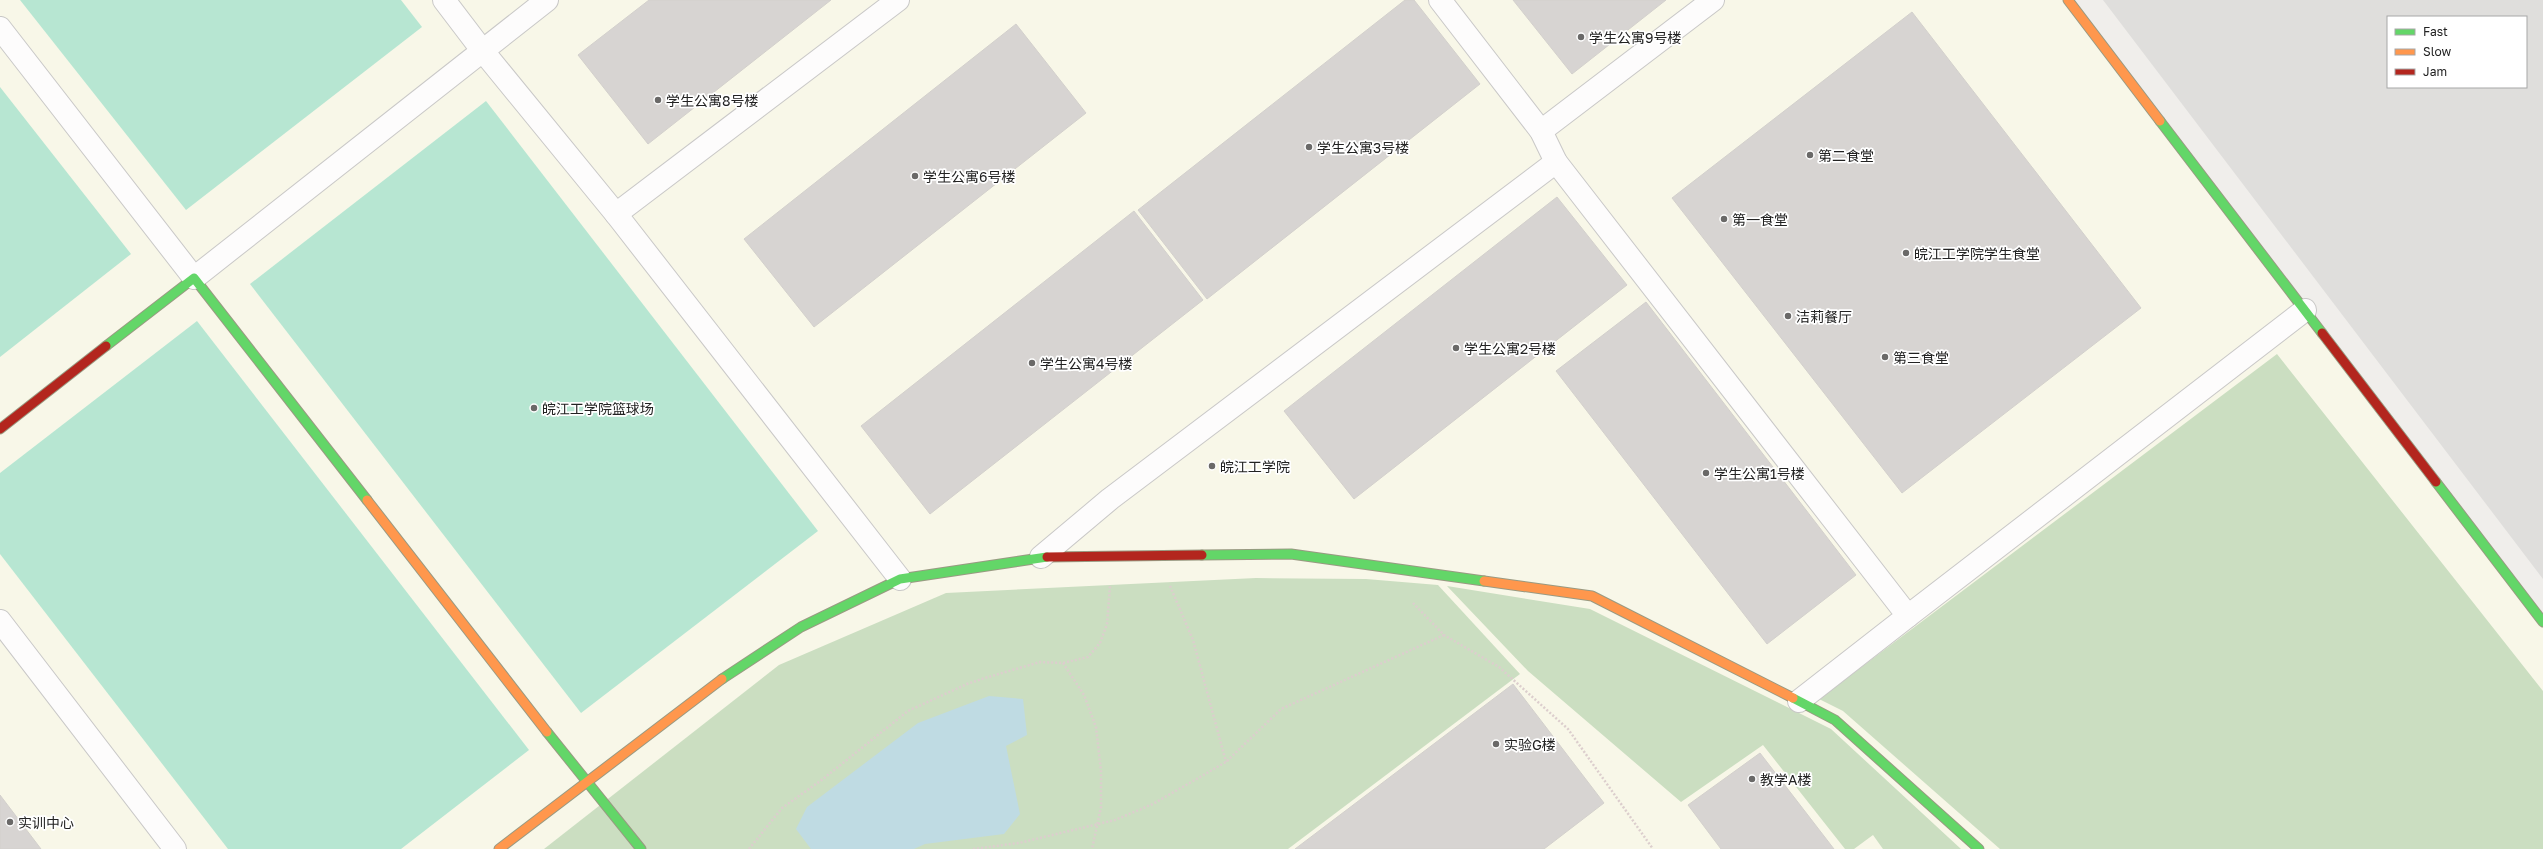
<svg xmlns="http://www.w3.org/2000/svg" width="2543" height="849" viewBox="0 0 2543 849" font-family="'Golos Text','Noto Sans SC',sans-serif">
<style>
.residential{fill:#dfdedc;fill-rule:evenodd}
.education{fill:#f8f7e8}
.forest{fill:#cbdec1}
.pitch{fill:#b7e6d2}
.water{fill:#bfdbe3}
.building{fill:#d7d4d2;stroke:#d3d0cc}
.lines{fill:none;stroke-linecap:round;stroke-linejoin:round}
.street-casing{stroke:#c9c8c7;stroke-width:24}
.fast-casing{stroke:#999a82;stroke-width:11}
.slow-casing{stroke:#999a82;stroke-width:11}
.jam-casing{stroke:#999a82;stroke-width:11}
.path{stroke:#dccecd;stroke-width:2.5;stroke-dasharray:2 2;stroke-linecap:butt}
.street{stroke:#fdfcfc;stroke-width:22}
.fast{stroke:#63d668;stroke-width:9}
.slow{stroke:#ff974d;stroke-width:9}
.jam{stroke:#b3261e;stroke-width:9}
.poi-dot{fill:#6a6968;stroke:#fff;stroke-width:1.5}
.labels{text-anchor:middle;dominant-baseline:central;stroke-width:3.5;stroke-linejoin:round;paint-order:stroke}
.poi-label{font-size:14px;fill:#222;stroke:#fff;text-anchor:start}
</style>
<rect width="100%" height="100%" fill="#f0eeeb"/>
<path class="residential" d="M2103,0H2543V579ZM2388,17H2526V87H2388Z"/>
<polygon class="education" points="0,0 2068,0 2543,622 2543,849 0,849"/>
<g class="forest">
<polygon points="2277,354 2543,691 2543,849 2000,849 1843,711 1819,699"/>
<polygon points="1256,578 1366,579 1438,585 1520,674 1288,849 544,849 779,665 946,593"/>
<polygon points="1447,586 1590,609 1831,729 1961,849 1883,849 1873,835 1854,849 1845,849 1763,745 1681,802 1528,671"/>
</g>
<g class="pitch">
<polygon points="20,0 401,0 422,27 186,210"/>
<polygon points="0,87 131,254 0,357"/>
<polygon points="486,101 818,531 581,713 250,284"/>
<polygon points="197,321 529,750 401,849 228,849 0,554 0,473"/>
</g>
<polygon class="water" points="989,696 1023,699 1027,735 1006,746 1020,814 1004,834 925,844 914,849 811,849 796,829 807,807 918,723"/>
<g class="building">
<polygon points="649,0 831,0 648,144 578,55"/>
<polygon points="1405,0 1414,0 1480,84 1207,299 1138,210"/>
<polygon points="1513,0 1666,0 1572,74"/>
<polygon points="1912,12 2141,308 1902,493 1672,198"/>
<polygon points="1016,24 1086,113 814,327 744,239"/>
<polygon points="1557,197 1627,285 1354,499 1284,411"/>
<polygon points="1134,211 1203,300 930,514 861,426"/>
<polygon points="1646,302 1856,575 1767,644 1556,371"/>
<polygon points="1513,684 1604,803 1544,849 1295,849"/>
<polygon points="1760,753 1834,849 1721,849 1688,805"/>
<polygon points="0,795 41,849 0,849"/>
</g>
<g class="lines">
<defs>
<g id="street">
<polyline points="444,0 482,50 616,214 900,579"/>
<polyline points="0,28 194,278 547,0"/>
<polyline points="1541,131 1713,0"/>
<polyline points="1556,162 1908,616 1799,701"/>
<polyline points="616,214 898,0"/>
<polyline points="1041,557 1110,499 1556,162 1541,131 1440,0"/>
<polyline points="1908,616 2305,310"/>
<polyline points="0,621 175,849"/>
</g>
<g id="fast">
<polyline points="2160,121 2322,333"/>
<polyline points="106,346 194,278 367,500"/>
<polyline points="2436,482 2543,622"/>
<polyline points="1202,555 1291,554 1484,581"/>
<polyline points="722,679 801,627 900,579 1047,557"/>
<polyline points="1793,698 1835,720 1979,849"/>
<polyline points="547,732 641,849"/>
</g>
<g id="slow">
<polyline points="2068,0 2160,121"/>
<polyline points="367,500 547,732"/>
<polyline points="1484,581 1592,596 1793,698"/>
<polyline points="499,849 722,679"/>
</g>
<g id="jam">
<polyline points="2322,333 2436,482"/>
<polyline points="0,429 106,346"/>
<polyline points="1047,557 1202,555"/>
</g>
</defs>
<use href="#street" class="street-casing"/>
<use href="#fast" class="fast-casing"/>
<use href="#slow" class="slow-casing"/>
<use href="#jam" class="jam-casing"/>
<g class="path">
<polyline points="1170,586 1193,640 1226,762"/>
<polyline points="1413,603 1444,635 1499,667 1568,729 1653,849"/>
<polyline points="1063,663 1084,695 1096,727 1101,771 1101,807 1092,849"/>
<polyline points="749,849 782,808 823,779 908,711 967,684 985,678 1040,662 1063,663 1088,657 1100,643 1107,624 1110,586"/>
<polyline points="973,849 1019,843 1115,820 1153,804 1226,762 1281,709 1444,635"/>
</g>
<use href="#street" class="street"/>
<use href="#fast" class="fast"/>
<use href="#slow" class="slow"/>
<use href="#jam" class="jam"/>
</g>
<g class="poi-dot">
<circle cx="1581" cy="37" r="4"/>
<circle cx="658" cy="100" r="4"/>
<circle cx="1309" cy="147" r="4"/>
<circle cx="1810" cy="155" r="4"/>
<circle cx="915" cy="176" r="4"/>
<circle cx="1724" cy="219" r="4"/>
<circle cx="1906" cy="253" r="4"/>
<circle cx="1788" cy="316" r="4"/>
<circle cx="1456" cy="348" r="4"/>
<circle cx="1885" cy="357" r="4"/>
<circle cx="1032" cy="363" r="4"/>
<circle cx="534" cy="408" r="4"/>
<circle cx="1212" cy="466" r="4"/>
<circle cx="1706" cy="473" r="4"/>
<circle cx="1496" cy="744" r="4"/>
<circle cx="1752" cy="779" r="4"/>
<circle cx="10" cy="822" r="4"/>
</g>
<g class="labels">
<g class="poi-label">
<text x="1589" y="37">学生公寓9号楼</text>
<text x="666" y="100">学生公寓8号楼</text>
<text x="1317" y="147">学生公寓3号楼</text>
<text x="1818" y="155">第二食堂</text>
<text x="923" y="176">学生公寓6号楼</text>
<text x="1732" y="219">第一食堂</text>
<text x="1914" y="253">皖江工学院学生食堂</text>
<text x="1796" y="316">洁莉餐厅</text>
<text x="1464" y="348">学生公寓2号楼</text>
<text x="1893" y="357">第三食堂</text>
<text x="1040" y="363">学生公寓4号楼</text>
<text x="542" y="408">皖江工学院篮球场</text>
<text x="1220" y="466">皖江工学院</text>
<text x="1714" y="473">学生公寓1号楼</text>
<text x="1504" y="744">实验G楼</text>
<text x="1760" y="779">教学A楼</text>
<text x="18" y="822">实训中心</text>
</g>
</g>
<rect x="2387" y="16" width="140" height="72" fill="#ffffff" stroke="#a7a7a7"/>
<rect x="2395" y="29" width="20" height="6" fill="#63d668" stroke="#a7a7a7"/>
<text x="2423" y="36" font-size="12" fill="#222222">Fast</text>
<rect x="2395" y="49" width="20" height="6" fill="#ff974d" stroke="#a7a7a7"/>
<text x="2423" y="56" font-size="12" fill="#222222">Slow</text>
<rect x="2395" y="69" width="20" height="6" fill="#b3261e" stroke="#a7a7a7"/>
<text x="2423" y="76" font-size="12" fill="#222222">Jam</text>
</svg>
